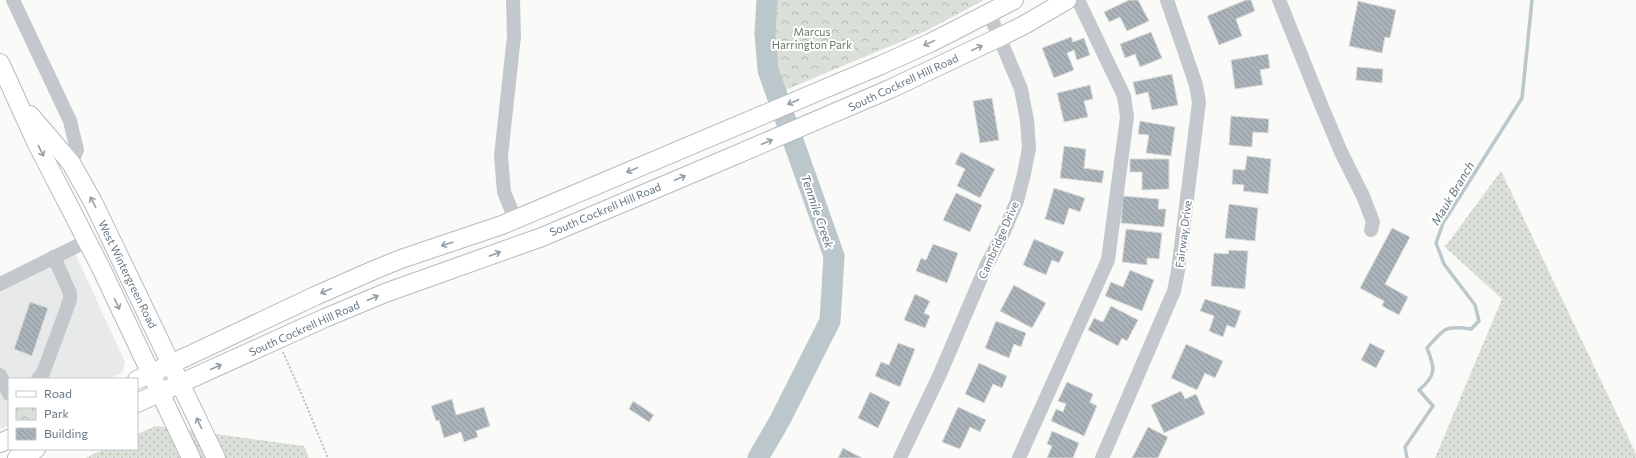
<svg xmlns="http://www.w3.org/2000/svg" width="1636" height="458" viewBox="0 0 1636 458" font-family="Commissioner,sans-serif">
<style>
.built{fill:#e8e9e9}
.grass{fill:url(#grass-dots)}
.park{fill:url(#park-crowns)}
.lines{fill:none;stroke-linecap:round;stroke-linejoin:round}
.stream{stroke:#bbc7cb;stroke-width:3.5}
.river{stroke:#bbc7cb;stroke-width:21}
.building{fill:url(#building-back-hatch);stroke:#dcdcda}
.major-casing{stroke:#b5babe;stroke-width:20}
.path{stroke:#bbbfc2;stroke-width:2;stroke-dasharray:2 2;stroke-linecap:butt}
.minor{stroke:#c3c8cc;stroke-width:14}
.major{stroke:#fff;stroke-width:18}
.oneway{stroke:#939fa8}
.labels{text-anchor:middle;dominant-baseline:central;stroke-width:4;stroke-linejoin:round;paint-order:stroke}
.park-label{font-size:11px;fill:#687a64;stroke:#fff}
.street-label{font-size:11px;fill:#657683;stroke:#fff}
.water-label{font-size:12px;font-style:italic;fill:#60757c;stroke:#fff}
</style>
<defs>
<pattern id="grass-dots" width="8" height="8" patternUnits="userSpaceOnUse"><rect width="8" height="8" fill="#dadfd7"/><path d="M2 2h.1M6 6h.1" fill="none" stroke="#b4b9b4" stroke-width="1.8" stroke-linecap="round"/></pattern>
<pattern id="park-crowns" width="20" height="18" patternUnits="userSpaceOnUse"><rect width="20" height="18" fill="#dadfd7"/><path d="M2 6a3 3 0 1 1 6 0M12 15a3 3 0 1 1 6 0" fill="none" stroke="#b4b9b4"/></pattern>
<pattern id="building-back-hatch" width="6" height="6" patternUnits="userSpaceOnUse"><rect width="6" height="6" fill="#aab3b9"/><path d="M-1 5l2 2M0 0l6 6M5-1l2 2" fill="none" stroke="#8e969c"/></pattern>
</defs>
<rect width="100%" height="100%" fill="#fafaf8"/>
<polygon class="built" points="74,251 125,362 122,373 108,379 9,379 9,425 0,429 0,286"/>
<g class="grass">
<polygon points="1501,171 1636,454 1636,458 1435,458 1502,299 1445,247"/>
<polygon points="156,426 304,446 309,458 85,458 105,449 137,449 137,434"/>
</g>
<polygon class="park" points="774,0 984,0 926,31 783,91 775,65"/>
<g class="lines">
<path class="stream" d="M1407,458L1405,447L1433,406L1419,390C1437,375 1435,368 1427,348C1445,328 1445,325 1471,329L1479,321L1475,305L1444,264L1436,243L1443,223L1522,98L1532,0"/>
<polyline class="river" points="758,458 780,420 830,321 834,256 768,70 765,33 767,0"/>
</g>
<g class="building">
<polygon points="1129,0 1138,0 1149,21 1127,31 1120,17 1109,22 1104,12"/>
<polygon points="1246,0 1251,0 1255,11 1236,19 1242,36 1219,45 1207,16"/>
<polygon points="1358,1 1396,10 1390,38 1385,37 1382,53 1349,46"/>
<polygon points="1151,32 1162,58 1140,67 1135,54 1125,58 1120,44"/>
<polygon points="1071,37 1073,42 1084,38 1090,55 1077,60 1074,50 1067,53 1074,70 1054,78 1042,48"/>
<polygon points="1268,54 1270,68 1260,70 1263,85 1235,89 1231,60"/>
<polygon points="1357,67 1383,69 1382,83 1356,80"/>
<polygon points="1172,74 1178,105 1152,110 1148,92 1136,95 1133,82"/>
<polygon points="1090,85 1093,99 1084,101 1088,117 1064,122 1057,93"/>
<polygon points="992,98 999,140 980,143 973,101"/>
<polygon points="1231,116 1269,119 1268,133 1253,132 1252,147 1229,145"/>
<polygon points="1140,121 1175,127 1171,156 1146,153 1149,135 1138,134"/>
<polygon points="1064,146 1086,149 1084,168 1104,171 1102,183 1060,178"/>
<polygon points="961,152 995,169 980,198 957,186 965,169 955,164"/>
<polygon points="1247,156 1271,159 1268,194 1243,191 1244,185 1232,184 1233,169 1245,170"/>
<polygon points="1130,159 1169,159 1169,189 1142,190 1142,172 1130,172"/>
<polygon points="1054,188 1085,198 1080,212 1069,208 1064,225 1045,219"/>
<polygon points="956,193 982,205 970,232 943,220"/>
<polygon points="1123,196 1159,199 1158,209 1166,209 1164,227 1121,223"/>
<polygon points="1229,204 1258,208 1255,241 1225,238"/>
<polygon points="1392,228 1410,237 1385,284 1408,297 1399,315 1382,306 1384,301 1360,288"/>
<polygon points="1126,229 1162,233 1159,259 1147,258 1147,265 1122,262"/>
<polygon points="1034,239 1064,252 1059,263 1052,260 1046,275 1023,265"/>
<polygon points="933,244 958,253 947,283 916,271 921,258 926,260"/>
<polygon points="1229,250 1248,251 1245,289 1211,286 1214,253 1228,254"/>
<polygon points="1130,270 1154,280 1142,311 1105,296 1111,282 1123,287"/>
<polygon points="1014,285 1046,303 1032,328 1000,311"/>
<polygon points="915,294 930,301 924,313 930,316 925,328 904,320"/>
<polygon points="1205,299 1241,311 1235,328 1227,325 1223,337 1209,331 1214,316 1200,311"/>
<polygon points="30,302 48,308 32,356 14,349"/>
<polygon points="1111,306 1138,320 1127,341 1122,338 1118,346 1088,330 1094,318 1103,322"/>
<polygon points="996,321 1026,333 1021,347 1014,344 1009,358 985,348"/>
<polygon points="898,343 915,349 900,387 875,376 881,362 889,365"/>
<polygon points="1370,343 1385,351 1376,368 1361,360"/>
<polygon points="1186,344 1223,361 1215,378 1205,373 1197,390 1171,378"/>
<polygon points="979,363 1007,376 1002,388 993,384 984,403 965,394"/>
<polygon points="1067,382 1093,394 1090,402 1097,406 1084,436 1051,421 1056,409 1063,412 1066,404 1058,401"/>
<polygon points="1181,391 1185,399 1196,394 1205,414 1164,433 1151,405"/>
<polygon points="870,392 890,402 878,428 858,418"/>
<polygon points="452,399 456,415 484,407 490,426 476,431 478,437 464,442 461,432 444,438 439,420 436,421 431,406"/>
<polygon points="633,401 654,415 649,422 629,409"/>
<polygon points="958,407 986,420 980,432 970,427 960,449 942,442"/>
<polygon points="1148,427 1168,437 1158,458 1132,458"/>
<polygon points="1052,431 1079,443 1073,458 1047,458 1052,446 1047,444"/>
<polygon points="843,448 862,458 838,458"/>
</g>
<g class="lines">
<defs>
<g id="major">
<polyline points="0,63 37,144 101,268 191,458"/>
<polyline points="30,115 71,163 94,204 216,458"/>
<polyline points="137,380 315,296 374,270 401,259 502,225 881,65 930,43 1014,0"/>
<polyline points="137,403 325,318 385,293 542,237 731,157 890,89 1000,37 1024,25 1067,0"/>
<polyline points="0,443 9,439"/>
<polyline points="17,458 36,449"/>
</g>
</defs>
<use href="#major" class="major-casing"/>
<polyline class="path" points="283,352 307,407 328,458"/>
<g class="minor">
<polyline points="13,0 70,121 77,150 71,163"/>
<polyline points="513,0 514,36 501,156 504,192 515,219"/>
<polyline points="1279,0 1320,102 1341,152 1363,196 1373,222 1371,230"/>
<polyline points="0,284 87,241"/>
<polyline points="0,375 9,394"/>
<polyline points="38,379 43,373 70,300 70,293 54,257"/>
<polyline points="900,458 940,374 987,264 1003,234 1017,201 1024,174 1029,148 1027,120 1021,89 989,13"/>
<polyline points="1019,458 1108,260 1127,117 1124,96 1078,0"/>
<polyline points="1102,458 1174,291 1178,271 1199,102 1196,85 1167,0"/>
</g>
<use href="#major" class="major"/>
</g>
<defs><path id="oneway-shaft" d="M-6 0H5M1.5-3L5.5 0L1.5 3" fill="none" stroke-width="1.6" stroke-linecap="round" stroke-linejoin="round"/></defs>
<g class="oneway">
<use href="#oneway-shaft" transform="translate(929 43) rotate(155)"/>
<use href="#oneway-shaft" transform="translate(977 48) rotate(-25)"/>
<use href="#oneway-shaft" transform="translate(793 102) rotate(157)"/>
<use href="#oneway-shaft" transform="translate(767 142) rotate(-23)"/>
<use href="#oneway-shaft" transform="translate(41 151) rotate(63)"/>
<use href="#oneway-shaft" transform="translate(632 170) rotate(157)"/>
<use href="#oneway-shaft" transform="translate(680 178) rotate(-23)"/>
<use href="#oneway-shaft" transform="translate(93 202) rotate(-118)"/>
<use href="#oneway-shaft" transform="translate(447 244) rotate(162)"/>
<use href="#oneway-shaft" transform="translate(495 254) rotate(-20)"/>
<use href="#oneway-shaft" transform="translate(326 291) rotate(156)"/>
<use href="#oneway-shaft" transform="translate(373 298) rotate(-23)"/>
<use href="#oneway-shaft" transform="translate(117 304) rotate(65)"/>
<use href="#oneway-shaft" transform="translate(216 367) rotate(-24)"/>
<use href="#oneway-shaft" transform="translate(199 423) rotate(-115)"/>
</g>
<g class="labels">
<g class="park-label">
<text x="812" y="31">Marcus<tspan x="812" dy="13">Harrington Park</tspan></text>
</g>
<g class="street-label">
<text transform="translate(903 82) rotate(-25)">South Cockrell Hill Road</text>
<text transform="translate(605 209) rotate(-23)">South Cockrell Hill Road</text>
<text transform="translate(1183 234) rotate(-83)">Fairway Drive</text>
<text transform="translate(998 240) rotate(-66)">Cambridge Drive</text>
<text transform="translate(128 274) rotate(64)">West Wintergreen Road</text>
<text transform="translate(304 328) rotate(-24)">South Cockrell Hill Road</text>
</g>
<g class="water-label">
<text transform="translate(1452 193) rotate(-59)">Mauk Branch</text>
<text transform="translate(818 211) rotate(71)">Tenmile Creek</text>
</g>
</g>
<rect x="8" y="378" width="130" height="72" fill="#ffffff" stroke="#c1c8cd"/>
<rect x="16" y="391" width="20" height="6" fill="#ffffff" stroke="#c1c8cd"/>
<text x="44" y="398" font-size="12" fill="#657683">Road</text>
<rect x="16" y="408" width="20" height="12" fill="url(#park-crowns)" stroke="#c1c8cd"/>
<text x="44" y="418" font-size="12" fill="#657683">Park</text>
<rect x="16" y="428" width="20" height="12" fill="url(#building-back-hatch)" stroke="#c1c8cd"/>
<text x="44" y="438" font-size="12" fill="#657683">Building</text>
</svg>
